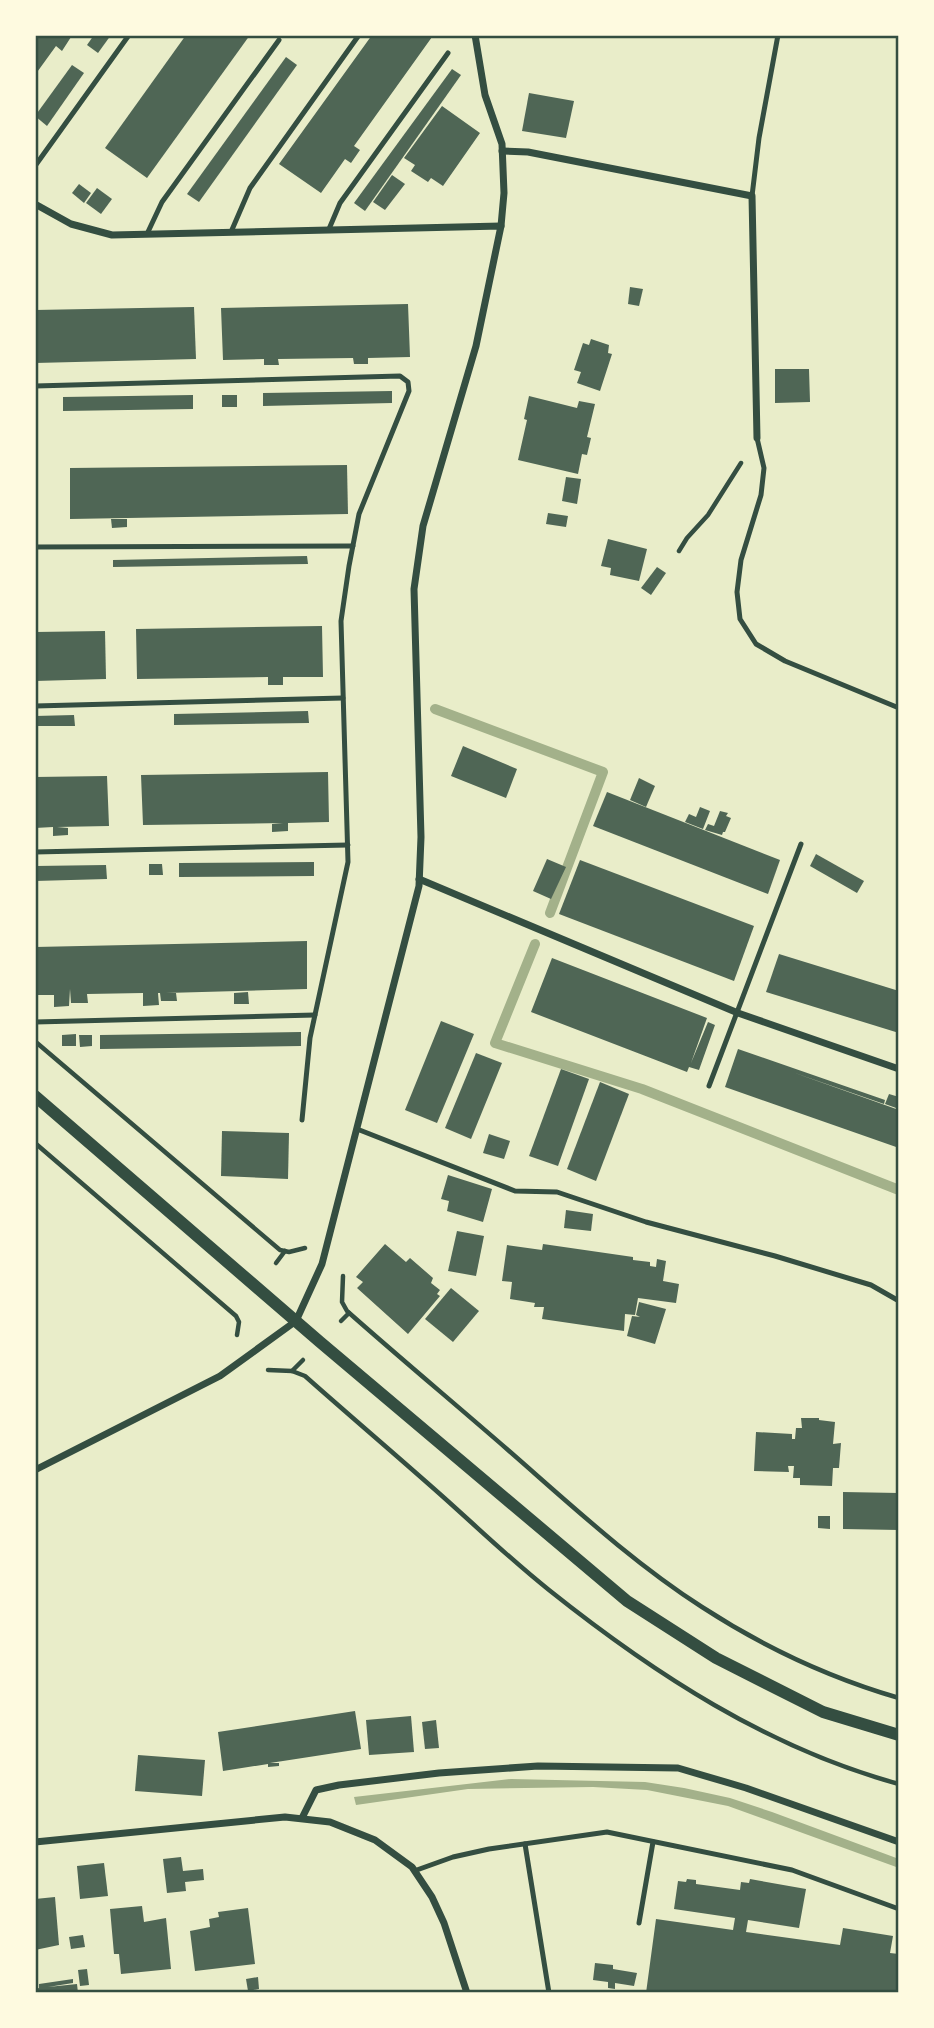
<svg xmlns="http://www.w3.org/2000/svg" width="934" height="2028" viewBox="0 0 934 2028" font-family="'Public Sans',sans-serif">
<style>
.water{fill:#a3b18a}
.lines{fill:none;stroke-linecap:round;stroke-linejoin:round}
.stream{stroke:#a3b18a;stroke-width:10}
.building{fill:#4f6655}
.path{stroke:#344e41;stroke-width:4.5}
.service{stroke:#344e41;stroke-width:5}
.minor{stroke:#344e41;stroke-width:7}
.tertiary{stroke:#344e41;stroke-width:12}
.neatline{fill:none;stroke:#344e41;stroke-width:2.5}
</style>
<rect width="100%" height="100%" fill="#e9edc9"/>
<polygon class="water" points="511,1779 645,1782 684,1788 730,1798 772,1812 899,1859 899,1868 728,1806 647,1790 593,1787 468,1789 356,1805 354,1797"/>
<g class="lines">
<g class="stream">
<polyline points="435,709 603,772 550,913"/>
<polyline points="535,944 495,1043 642,1089 899,1190"/>
</g>
</g>
<g class="building">
<polygon points="35,35 68,35 71,37 62,51 56,46 35,75"/>
<polygon points="94,35 111,35 98,53 87,45"/>
<polygon points="186,35 250,35 147,178 105,148"/>
<polygon points="372,35 429,35 432,37 354,146 360,150 351,163 345,159 321,193 279,164"/>
<polygon points="286,57 297,65 199,202 187,194"/>
<polygon points="72,65 84,73 47,126 35,116"/>
<polygon points="452,69 461,75 365,211 354,203"/>
<polygon points="529,93 574,101 566,138 522,131"/>
<polygon points="442,106 480,133 443,186 431,178 428,182 411,171 415,165 404,158"/>
<polygon points="392,175 405,184 385,210 373,202"/>
<polygon points="79,184 91,193 84,203 72,193"/>
<polygon points="97,188 112,199 101,214 86,203"/>
<polygon points="630,287 643,289 639,306 628,304"/>
<polygon points="408,304 410,357 368,358 368,364 354,364 353,358 278,359 279,365 264,365 264,359 223,360 221,308"/>
<polygon points="194,307 196,359 35,363 35,310"/>
<polygon points="591,339 609,345 608,353 612,354 600,391 577,383 581,372 574,370 583,343 589,345"/>
<polygon points="775,369 809,369 810,402 775,403"/>
<polygon points="392,391 392,403 263,406 263,393"/>
<polygon points="193,395 193,409 63,411 63,397"/>
<rect x="222" y="395" width="15" height="12"/>
<polygon points="529,396 577,408 579,401 595,404 587,437 591,438 587,455 582,454 578,474 518,460 527,420 524,419"/>
<polygon points="347,465 348,514 70,519 70,468"/>
<polygon points="566,477 581,479 577,504 562,501"/>
<polygon points="548,513 568,516 566,527 546,524"/>
<polygon points="111,519 127,519 127,527 112,528"/>
<polygon points="608,539 647,549 639,581 610,575 611,568 601,566"/>
<polygon points="307,556 308,564 113,567 113,560"/>
<polygon points="657,567 666,573 651,595 641,588"/>
<polygon points="322,626 323,677 283,677 283,685 268,685 268,677 137,679 136,629"/>
<polygon points="105,631 106,679 35,681 35,632"/>
<polygon points="308,711 309,723 174,725 174,714"/>
<polygon points="74,715 75,726 35,726 35,716"/>
<polygon points="463,746 517,769 506,798 451,776"/>
<polygon points="328,772 329,822 288,823 288,831 272,832 272,824 283,823 143,825 141,775"/>
<polygon points="107,776 109,826 57,827 68,828 68,835 53,836 53,827 35,828 35,777"/>
<polygon points="639,778 655,786 646,807 630,800"/>
<polygon points="607,792 780,860 768,894 593,826"/>
<polygon points="700,807 710,811 703,829 685,822 689,814 696,817"/>
<polygon points="720,811 728,813 726,816 731,818 725,832 723,832 722,835 705,830 708,824 714,826"/>
<polygon points="816,854 864,881 857,893 810,866"/>
<polygon points="547,859 566,867 551,899 533,891"/>
<polygon points="580,860 754,926 734,981 559,914"/>
<polygon points="314,862 314,876 179,877 179,863"/>
<polygon points="149,864 162,864 163,875 149,875"/>
<polygon points="106,865 107,879 35,881 35,866"/>
<polygon points="307,941 307,989 166,993 176,993 177,1001 161,1001 160,993 158,993 159,1005 143,1006 143,993 87,994 88,1003 71,1003 70,989 69,1006 54,1007 54,995 35,995 35,947"/>
<polygon points="779,954 899,991 899,1033 766,992"/>
<polygon points="552,958 707,1018 691,1063 708,1022 715,1025 699,1070 689,1067 687,1072 531,1012"/>
<polygon points="248,992 249,1004 234,1004 234,993"/>
<polygon points="441,1021 474,1034 437,1123 405,1110"/>
<polygon points="301,1032 301,1046 100,1049 100,1035"/>
<polygon points="76,1034 76,1046 62,1046 62,1035"/>
<polygon points="79,1035 92,1035 92,1046 80,1047"/>
<polygon points="738,1049 885,1100 884,1104 792,1072 899,1110 899,1148 725,1087"/>
<polygon points="476,1053 502,1063 471,1139 445,1128"/>
<polygon points="561,1069 589,1079 558,1166 529,1156"/>
<polygon points="600,1082 629,1094 596,1181 567,1169"/>
<polygon points="889,1094 899,1097 899,1109 885,1104"/>
<polygon points="222,1131 289,1133 288,1179 221,1176"/>
<polygon points="489,1134 510,1141 504,1159 483,1153"/>
<polygon points="448,1175 492,1189 483,1222 447,1211 449,1201 441,1199"/>
<polygon points="566,1210 593,1214 591,1231 564,1228"/>
<polygon points="457,1231 484,1236 476,1276 448,1271"/>
<polygon points="385,1244 406,1262 410,1258 433,1278 431,1283 440,1290 437,1294 440,1296 408,1334 357,1288 363,1282 356,1277"/>
<polygon points="543,1244 633,1257 633,1260 650,1262 650,1266 656,1267 657,1259 666,1261 663,1281 679,1284 676,1303 638,1298 635,1315 625,1314 624,1331 542,1319 544,1307 534,1307 535,1303 510,1299 512,1282 502,1281 507,1245 542,1250"/>
<polygon points="451,1288 479,1311 453,1342 425,1319"/>
<polygon points="639,1302 666,1309 655,1344 627,1336 632,1316 640,1317 636,1315"/>
<polygon points="801,1418 819,1418 819,1420 835,1422 833,1444 841,1443 839,1468 833,1468 832,1486 800,1485 800,1478 793,1478 794,1466 788,1466 789,1472 754,1471 756,1432 792,1434 792,1439 795,1439 796,1428 802,1428"/>
<polygon points="843,1492 899,1493 899,1530 843,1529"/>
<polygon points="818,1516 830,1516 830,1529 818,1528"/>
<polygon points="355,1711 361,1749 270,1763 279,1763 279,1766 268,1767 268,1764 223,1771 218,1732"/>
<polygon points="411,1716 414,1752 369,1755 366,1720"/>
<polygon points="436,1720 439,1748 425,1749 422,1722"/>
<polygon points="138,1755 205,1760 202,1796 135,1791"/>
<polygon points="181,1857 183,1871 203,1869 204,1880 185,1882 186,1891 167,1893 163,1859"/>
<polygon points="104,1863 108,1896 80,1899 77,1866"/>
<polygon points="687,1879 696,1880 696,1884 740,1890 741,1882 749,1883 750,1879 806,1889 799,1928 748,1920 746,1932 840,1945 843,1928 893,1936 890,1953 899,1954 899,1993 646,1993 656,1919 733,1930 735,1918 674,1909 678,1881 686,1882"/>
<polygon points="55,1897 59,1945 35,1950 35,1899"/>
<polygon points="142,1906 144,1922 166,1918 171,1969 121,1974 119,1954 114,1954 110,1909"/>
<polygon points="248,1908 255,1964 195,1971 190,1931 210,1927 209,1919 219,1917 218,1912"/>
<polygon points="83,1935 85,1947 71,1949 69,1937"/>
<polygon points="595,1963 613,1965 613,1969 637,1973 634,1986 615,1983 615,1989 608,1988 608,1982 593,1980"/>
<polygon points="87,1969 89,1985 80,1986 78,1970"/>
<polygon points="258,1977 259,1989 248,1991 246,1979"/>
<polygon points="73,1979 73,1983 48,1987 77,1984 78,1993 35,1993 35,1989 39,1988 39,1984"/>
</g>
<g class="lines">
<g class="path">
<polyline points="679,551 687,538 708,515 741,463"/>
<polyline points="37,1043 280,1250 289,1252 305,1248"/>
<polyline points="35,1143 236,1316 239,1322 237,1335"/>
<polyline points="276,1263 285,1251"/>
<path d="M343,1276L342,1302L347,1311C400,1358 454,1403 508,1450C570,1504 632,1562 702,1607C762,1646 830,1678 899,1698"/>
<polyline points="341,1321 349,1313"/>
<path d="M268,1370L292,1371L305,1376C350,1416 396,1455 441,1495C477,1527 511,1560 549,1590C653,1673 769,1749 899,1784"/>
<polyline points="292,1371 303,1360"/>
</g>
<g class="service">
<polyline points="35,166 129,35"/>
<polyline points="752,196 759,138 778,35"/>
<polyline points="329,229 340,203 448,53"/>
<polyline points="231,232 250,188 359,35"/>
<polyline points="147,234 162,202 279,40"/>
<polyline points="35,386 400,376 408,382 409,391 359,514 349,566 341,621 348,862 310,1038 302,1120"/>
<polyline points="757,438 764,468 761,495 741,560 737,592 740,619 756,644 785,661 899,708"/>
<polyline points="35,547 353,546"/>
<polyline points="35,706 343,698"/>
<polyline points="35,852 348,845"/>
<polyline points="35,1022 315,1015"/>
<polyline points="709,1086 801,844"/>
<polyline points="357,1129 515,1191 557,1192 646,1222 775,1256 871,1285 899,1301"/>
<polyline points="525,1844 549,1993"/>
<polyline points="414,1871 453,1857 489,1849 607,1832 792,1870 899,1909"/>
<polyline points="639,1923 653,1842"/>
</g>
<g class="minor">
<polyline points="475,35 485,95 502,144 504,193 501,226"/>
<polyline points="502,151 528,152 752,196 757,438"/>
<polyline points="35,204 71,224 112,235 501,226 476,346 423,526 414,589 421,837 419,886 322,1264 296,1321 220,1376 35,1470"/>
<polyline points="419,879 738,1013 899,1069"/>
<polyline points="302,1818 316,1790 339,1785 439,1773 538,1766 678,1768 746,1788 899,1842"/>
<polyline points="35,1842 285,1817 330,1822 375,1840 412,1867 432,1897 444,1923 467,1993"/>
</g>
<polyline class="tertiary" points="35,1096 320,1342 627,1601 716,1658 823,1712 899,1735"/>
</g>
<rect width="934" height="2028" fill="none" stroke="#fefae0" stroke-width="74"/>
<rect x="37" y="37" width="860" height="1954" class="neatline"/>
</svg>
